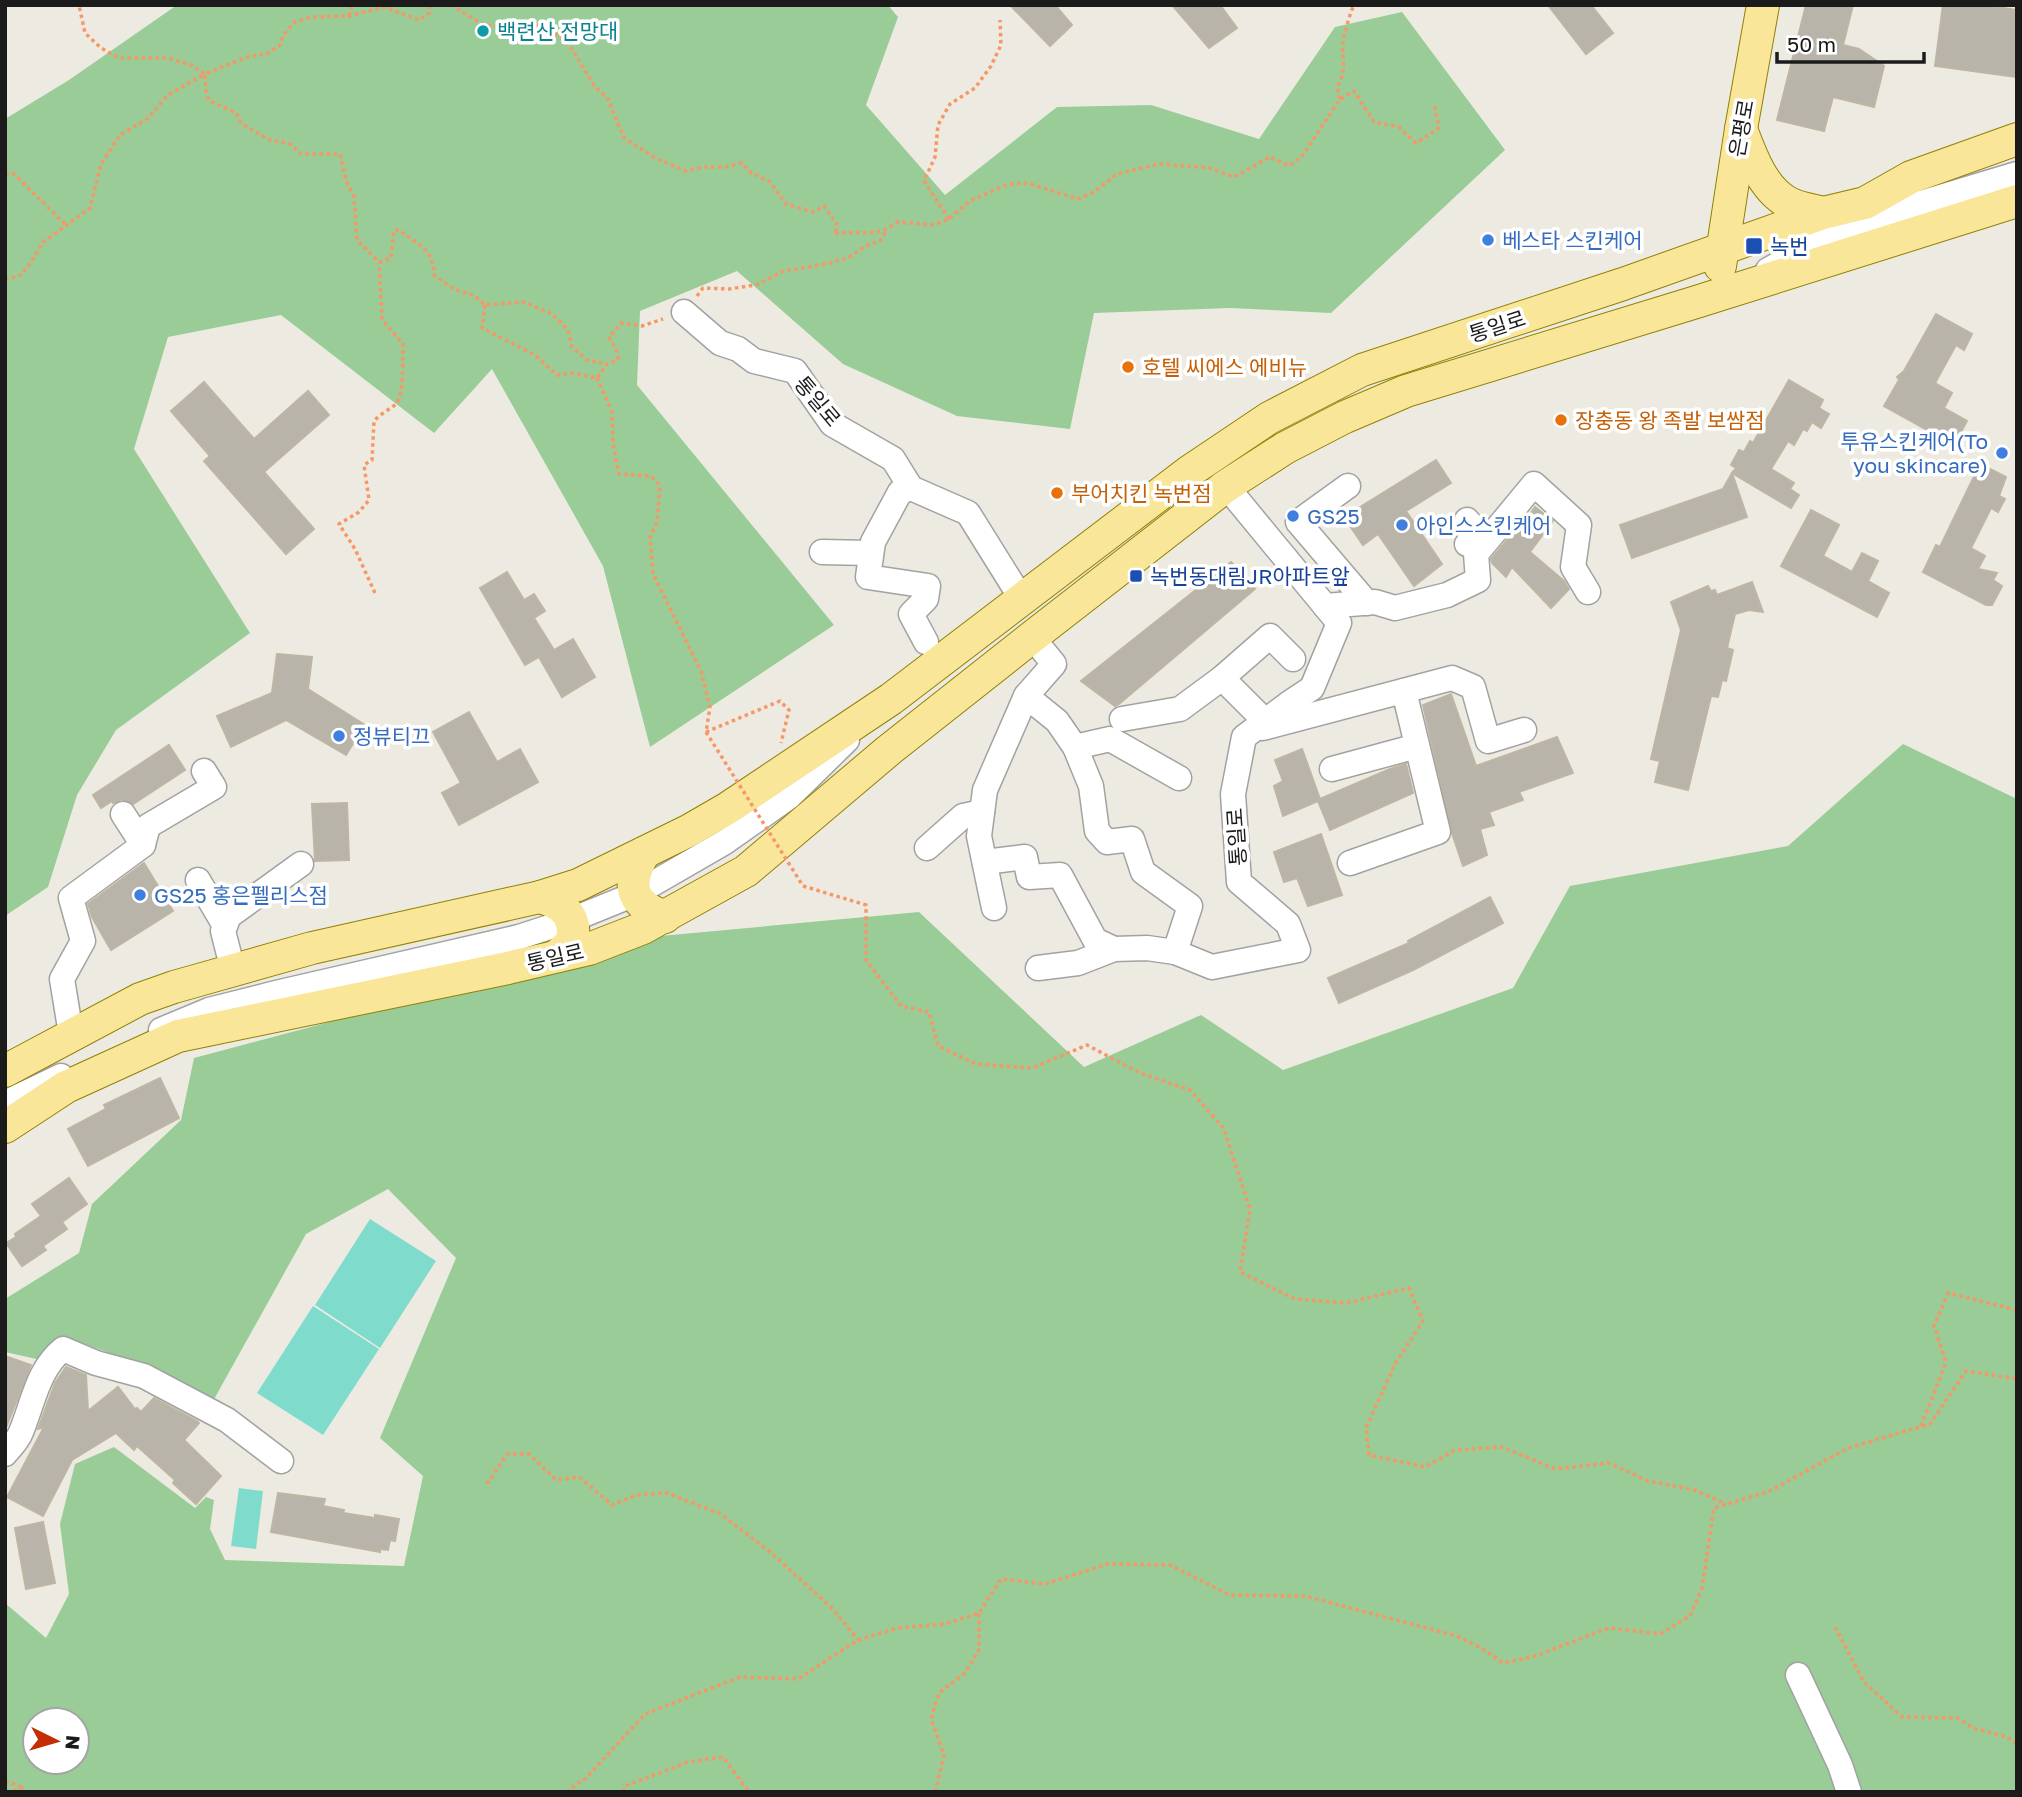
<svg xmlns="http://www.w3.org/2000/svg" width="2022" height="1797" viewBox="0 0 2022 1797" font-family="'Golos Text','Noto Sans KR',sans-serif">
<style>
.forest{fill:#99cc96;fill-rule:evenodd}
.pitch{fill:#7fdccd}
.building{fill:#b9b4aa;stroke:#beb5a3;stroke-width:2}
.lines{fill:none;stroke-linecap:round;stroke-linejoin:round}
.minor-casing{stroke:#a2a2a2;stroke-width:27}
.major-casing{stroke:#908102;stroke-width:34}
.path{stroke:#f79667;stroke-width:3.5;stroke-dasharray:3.5 3.5;stroke-linecap:butt}
.minor{stroke:#fff;stroke-width:24}
.major{stroke:#fae699;stroke-width:32}
.path-bridge{stroke:#f79667;stroke-width:3.5;stroke-dasharray:3.5 3.5;stroke-linecap:butt}
.culture-dot{fill:#0f9aa8;stroke:#fff;stroke-width:2.5}
.shop-dot{fill:#3f7fe0;stroke:#fff;stroke-width:2.5}
.transit-dot{fill:#1a4fb4;stroke:#fff;stroke-width:2.5}
.food-dot{fill:#e8710a;stroke:#fff;stroke-width:2.5}
.labels{text-anchor:middle;dominant-baseline:central;stroke-width:7;stroke-linejoin:round;paint-order:stroke}
.culture-label{font-size:21px;fill:#0d838f;stroke:#fff;text-anchor:start}
.street-label{font-size:21px;fill:#1b1b1b;stroke:#fff}
.shop-label{font-size:21px;fill:#366cbe;stroke:#fff;text-anchor:start}
.transit-label{font-size:21px;fill:#164399;stroke:#fff;text-anchor:start}
.food-label{font-size:21px;fill:#c56008;stroke:#fff;text-anchor:start}
</style>
<rect width="100%" height="100%" fill="#edebe1"/>
<g class="forest">
<polygon points="177,5 888,5 898,17 866,105 945,195 1057,107 1151,105 1259,139 1335,27 1402,12 1505,150 1331,313 1230,308 1094,313 1070,429 957,416 843,364 737,271 640,311 637,385 834,625 650,747 603,566 492,369 434,433 281,315 168,337 134,449 250,633 116,730 77,795 48,887 5,916 5,119 69,80"/>
<path d="M1903,744L2017,799V1792H5V1603L46,1638L69,1594L60,1524L75,1464L114,1447L195,1508L206,1497L214,1500L210,1529L225,1560L404,1566L423,1476L380,1438L456,1258L388,1189L306,1234L213,1401L104,1351L65,1337L41,1360L5,1352V1299L79,1253L92,1204L181,1120L194,1058L650,937L919,912L1084,1067L1201,1015L1283,1070L1513,988L1570,886L1788,846ZM35,1720H77V1762H35Z"/>
</g>
<g class="pitch">
<polygon points="370,1219 436,1261 380,1348 315,1305"/>
<polygon points="313,1306 379,1349 323,1435 257,1393"/>
<polygon points="239,1488 263,1491 256,1549 231,1546"/>
</g>
<g class="building">
<polygon points="1010,5 1055,5 1072,25 1050,46"/>
<polygon points="1172,5 1220,5 1237,28 1209,48"/>
<polygon points="1548,5 1591,5 1613,33 1586,54"/>
<polygon points="1806,5 1853,5 1843,45 1859,49 1884,66 1874,107 1833,97 1824,131 1777,120"/>
<polygon points="1943,5 1985,5 2017,10 2017,77 1935,66"/>
<polygon points="1936,314 1972,334 1964,350 1956,345 1935,383 1952,393 1944,408 1967,421 1954,445 1884,406 1899,380 1897,377 1904,371"/>
<polygon points="1789,380 1823,400 1819,408 1829,414 1821,428 1812,422 1807,431 1803,429 1794,445 1788,441 1771,469 1794,483 1790,489 1799,495 1791,508 1732,473 1736,468 1731,465 1739,450 1744,452 1750,441 1753,443"/>
<polygon points="204,382 254,439 308,391 329,415 264,472 314,529 286,554 204,461 210,456 171,411"/>
<polygon points="1436,460 1451,483 1406,511 1442,564 1414,586 1378,534 1363,545 1344,517"/>
<polygon points="1980,464 2006,477 1999,496 2005,499 1998,512 1991,508 1971,548 1985,556 1978,569 1997,573 1993,580 2002,586 1992,605 1986,605 1923,572 1936,545 1940,547"/>
<polygon points="1732,473 1747,517 1632,558 1620,525 1723,489"/>
<polygon points="1535,507 1553,521 1530,552 1564,581 1569,589 1551,608 1512,567 1506,577 1492,563 1491,559 1512,534 1515,536"/>
<polygon points="1811,510 1839,525 1823,556 1852,572 1862,553 1878,561 1868,581 1889,593 1877,617 1781,566"/>
<polygon points="1231,562 1255,589 1119,704 1115,706 1081,681"/>
<polygon points="507,572 524,600 534,594 545,611 534,618 554,650 573,639 595,677 562,697 539,657 525,665 480,588"/>
<polygon points="1752,582 1763,612 1749,610 1735,614 1727,648 1733,650 1726,681 1722,680 1718,697 1711,696 1688,790 1655,782 1660,761 1651,759 1681,630 1671,602 1708,586 1711,591 1715,590 1717,595"/>
<polygon points="277,654 312,657 308,689 365,725 346,755 286,720 231,747 217,716 272,693"/>
<polygon points="1451,694 1476,766 1557,737 1573,773 1519,792 1523,800 1489,812 1494,825 1480,829 1487,855 1463,866 1452,833 1423,705"/>
<polygon points="469,712 497,762 520,749 538,782 459,825 442,793 461,783 433,732"/>
<polygon points="169,745 185,770 133,804 122,799 113,803 112,801 101,808 93,795"/>
<polygon points="1302,749 1320,799 1390,769 1406,764 1413,793 1330,830 1318,801 1283,816 1274,786 1283,781 1275,760"/>
<polygon points="347,803 349,860 315,861 312,804"/>
<polygon points="1321,834 1342,895 1308,906 1297,878 1284,882 1274,852"/>
<polygon points="144,863 173,911 111,950 92,917 88,904"/>
<polygon points="1490,897 1503,923 1413,970 1339,1003 1328,978 1409,943 1408,941"/>
<polygon points="160,1078 179,1118 88,1166 68,1129 106,1109 104,1105"/>
<polygon points="69,1178 87,1204 62,1222 67,1229 43,1246 46,1250 22,1266 6,1243 16,1237 15,1234 41,1216 32,1204"/>
<polygon points="5,1356 31,1365 5,1430"/>
<polygon points="66,1367 86,1375 88,1411 118,1387 135,1409 137,1408 141,1412 154,1398 197,1421 199,1423 184,1440 221,1476 196,1504 173,1483 175,1480 137,1446 134,1450 116,1433 72,1460 43,1516 7,1497 44,1427 38,1429 55,1383"/>
<polygon points="278,1493 325,1499 323,1506 344,1510 343,1513 375,1518 375,1515 399,1519 395,1541 390,1540 388,1550 380,1549 380,1552 271,1532"/>
<polygon points="43,1522 55,1583 26,1589 15,1528"/>
</g>
<g class="lines">
<defs>
<g id="minor">
<polyline points="1768,270 1836,232 1884,214 2017,174"/>
<polyline points="684,312 720,343 738,349 754,361 795,371 832,424 893,459 911,488 968,513 1021,598"/>
<polyline points="1348,486 1298,522 1367,603"/>
<polyline points="911,488 900,492 873,542 868,577 928,586 926,599 911,614 926,642"/>
<polyline points="1467,520 1478,532 1467,544"/>
<polyline points="822,552 870,553"/>
<polyline points="1325,606 1375,602 1395,608 1447,595 1478,580 1476,554 1534,484 1579,525 1573,567 1588,592"/>
<polyline points="1026,696 1057,721 1075,747 1091,786 1097,831 1107,842 1132,839 1143,872 1190,906 1175,952"/>
<polyline points="1122,719 1180,709 1222,678"/>
<polyline points="1265,721 1222,678 1270,636 1293,659"/>
<polyline points="1263,728 1452,678 1473,687 1488,741 1524,730"/>
<polyline points="1075,747 1110,739 1179,778"/>
<polyline points="1332,769 1417,746"/>
<polyline points="123,814 143,845"/>
<polyline points="927,848 963,816 982,812"/>
<polyline points="985,862 1025,857 1029,877 1060,875 1095,940 1114,949"/>
<polyline points="1350,863 1438,832 1404,691"/>
<polyline points="198,880 225,926"/>
<polyline points="994,908 979,836 985,790 1026,696 1054,664 1032,637"/>
<polyline points="1038,968 1078,963 1114,949 1147,948 1175,952 1212,967 1298,950 1288,924 1239,882 1233,794 1244,737 1288,704 1312,688 1339,623 1226,486"/>
<polyline points="233,970 223,931 229,916 301,864"/>
<polyline points="161,1030 209,1010 276,993 519,937 571,920 635,894 725,842 789,797 847,740"/>
<polyline points="71,1034 62,979 83,941 71,898 143,845 148,826 214,787 204,771"/>
<polyline points="5,1103 61,1076"/>
<path d="M5,1454C11,1447 18,1440 21,1432C33,1403 38,1369 63,1349L96,1363L144,1376L227,1420L281,1461"/>
<polyline points="1798,1675 1840,1765 1849,1792"/>
</g>
<g id="major">
<path d="M1741,129C1750,153 1762,188 1787,202C1797,208 1812,210 1823,213"/>
<polyline points="1720,266 1741,129 1763,5"/>
<path d="M644,853C626,884 630,904 665,917"/>
<path d="M540,897C563,903 579,918 571,943L557,956"/>
<polyline points="5,1071 140,999 174,987 312,948 540,897 578,885 690,830 728,808 891,699 1190,471 1269,418 1362,370 1623,284 1823,213 1865,203 1911,177 2017,139"/>
<polyline points="5,1127 66,1087 178,1036 508,968 589,949 643,928 746,871 889,750 1032,637 1226,486 1285,448 1345,417 1406,391 1693,303 2017,201"/>
</g>
</defs>
<use href="#minor" class="minor-casing"/>
<use href="#major" class="major-casing"/>
<g class="path">
<path d="M430,5L429,13L419,20L384,7L349,16L312,17L295,22L284,34L279,46L266,54L247,57L205,74L206,94L210,101L236,113L241,123L267,139L290,144L301,154H340L346,181L354,197L357,240L379,262L391,258L394,230H399C417,244 434,249 434,275L454,289L475,296L485,305L524,302L552,314L568,330L572,347L587,360L607,364"/>
<path d="M451,5L484,25L505,27L520,24L545,26L562,39L571,48L595,87L607,97L624,138L657,159L686,171L704,167H725L742,163L750,172L770,182L786,204L813,212L824,206L838,226L834,234C862,229 873,240 898,222L934,225L949,219L970,201L1008,184L1027,183L1078,199L1094,192L1117,174L1159,164L1210,168L1234,177L1270,157L1289,166L1303,155L1340,99L1354,91L1374,122L1399,127L1416,143L1439,128L1434,104"/>
<polyline points="349,16 352,5"/>
<path d="M1340,99L1337,87C1348,68 1341,61 1343,43C1344,34 1350,13 1354,5"/>
<polyline points="5,173 14,174 67,226"/>
<polyline points="949,219 924,181 935,157 938,125 950,104 975,88 991,66 1001,45 1000,20"/>
<polyline points="5,280 21,275 30,264 43,242 90,208 101,164 120,135 147,119 168,95 205,74 191,65 168,58 119,58 101,48 85,33 79,5"/>
<polyline points="697,296 703,288 729,289 756,285 784,271 826,264 848,258 865,246 880,241 887,230"/>
<polyline points="485,305 482,328 535,355 557,375 574,373 597,378 607,364 618,359 616,349 609,337 621,323 642,326 663,319"/>
<polyline points="597,378 612,412 613,444 619,474 651,476 660,486 657,522 650,537 653,574 701,671 710,707 706,732"/>
<path d="M375,593L355,549L339,524L359,512L369,500L364,465L372,460L374,421C380,414 392,408 396,404C405,393 402,359 403,344L382,320L379,263"/>
<polyline points="706,732 780,701 789,710 781,743"/>
<polyline points="803,886 866,905 866,960 901,1006 929,1012 938,1046 976,1064 1032,1068 1087,1045 1140,1073 1190,1090 1224,1129 1250,1209 1240,1272 1295,1299 1346,1303 1409,1288 1423,1321 1395,1364 1366,1428 1369,1455 1425,1467 1455,1450 1502,1447 1555,1469 1609,1463 1648,1481 1695,1490 1726,1504"/>
<polyline points="1921,1426 1946,1362 1934,1326 1948,1293 2017,1310"/>
<polyline points="487,1484 507,1454 529,1454 556,1480 579,1477 612,1505 636,1495 667,1493 721,1514 770,1552 833,1609 858,1640"/>
<polyline points="1835,1627 1864,1682 1902,1717 1957,1718 1973,1728 2007,1737 2017,1744"/>
<polyline points="5,1781 24,1788 9,1792"/>
<polyline points="566,1792 586,1778 645,1714 740,1677 798,1679 858,1640 897,1628 945,1624 979,1613 1001,1579 1045,1584 1108,1564 1170,1565 1230,1595 1305,1596 1457,1636 1483,1649 1503,1663 1535,1656 1609,1628 1660,1634 1690,1616 1702,1588 1714,1508 1770,1491 1848,1448 1930,1424 1966,1371 2017,1379"/>
<polyline points="623,1792 625,1786 688,1762 723,1757 749,1792"/>
<polyline points="935,1792 944,1755 931,1719 939,1693 965,1673 979,1650 979,1613"/>
</g>
<use href="#minor" class="minor"/>
<use href="#major" class="major"/>
<polyline class="path-bridge" points="706,732 803,886"/>
</g>
<circle class="culture-dot" cx="483" cy="31" r="7"/>
<g class="shop-dot">
<circle cx="1488" cy="240" r="7"/>
<circle cx="2002" cy="453" r="7"/>
<circle cx="1293" cy="516" r="7"/>
<circle cx="1402" cy="525" r="7"/>
<circle cx="339" cy="736" r="7"/>
<circle cx="140" cy="895" r="7"/>
</g>
<g class="transit-dot">
<rect x="1745" y="237" width="18" height="18" rx="3.5"/>
<rect x="1129" y="569" width="14" height="14" rx="3.5"/>
</g>
<g class="food-dot">
<circle cx="1128" cy="367" r="7"/>
<circle cx="1561" cy="420" r="7"/>
<circle cx="1057" cy="493" r="7"/>
</g>
<g class="labels">
<g class="culture-label">
<text x="497" y="31">백련산 전망대</text>
</g>
<g class="street-label">
<text transform="translate(1741 128) rotate(-80)">은평로</text>
<text transform="translate(1497 326) rotate(-18)">통일로</text>
<text transform="translate(818 401) rotate(50)">통일로</text>
<text transform="translate(1236 837) rotate(-94)">통일로</text>
<text transform="translate(555 957) rotate(-13)">통일로</text>
</g>
<g class="shop-label">
<text x="1502" y="240">베스타 스킨케어</text>
<text x="1988" y="441" text-anchor="end">투유스킨케어(To<tspan x="1988" dy="24">you skincare)</tspan></text>
<text x="1307" y="516">GS25</text>
<text x="1416" y="525">아인스스킨케어</text>
<text x="353" y="736">정뷰티끄</text>
<text x="154" y="895">GS25 홍은펠리스점</text>
</g>
<g class="transit-label">
<text x="1770" y="246">녹번</text>
<text x="1150" y="576">녹번동대림JR아파트앞</text>
</g>
<g class="food-label">
<text x="1142" y="367">호텔 씨에스 에비뉴</text>
<text x="1575" y="420">장충동 왕 족발 보쌈점</text>
<text x="1071" y="493">부어치킨 녹번점</text>
</g>
</g>
<rect width="2022" height="1797" fill="none" stroke="#1b1b1b" stroke-width="14"/>
<g transform="translate(56 1741) rotate(95)"><circle r="33" fill="#ffffff" stroke="#a4a4a4" stroke-width="2"/>
<path d="M0-5L12 26L0 18L-12 26Z" fill="#c32e03"/>
<text y="-10" font-size="19" font-weight="bold" text-anchor="middle" fill="#1b1b1b">N</text>
</g>
<path d="M1777 52v10h147v-10" fill="none" stroke="#1b1b1b" stroke-width="3.5"/>
<text x="1787" y="52" font-size="21" fill="#1b1b1b" stroke="#ffffff" stroke-width="5" paint-order="stroke">50 m</text>
</svg>
